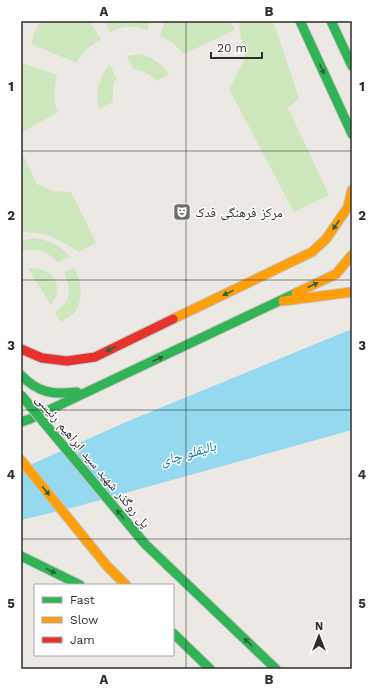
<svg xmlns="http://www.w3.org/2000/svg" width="373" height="690" viewBox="0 0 373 690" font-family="'Work Sans','Noto Naskh Arabic',sans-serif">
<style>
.grass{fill:#cee7bc}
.water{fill:#94d9f0}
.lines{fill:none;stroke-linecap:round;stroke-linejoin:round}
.fast-casing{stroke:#c6c5c3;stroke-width:11}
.slow-casing{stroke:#c6c5c3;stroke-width:11}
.jam-casing{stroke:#c6c5c3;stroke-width:11}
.fast{stroke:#30b455;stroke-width:9}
.slow{stroke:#ff9f0a;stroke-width:9}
.jam{stroke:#e5322d;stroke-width:9}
.fast-bridge-casing{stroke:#c6c5c3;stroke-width:11;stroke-linecap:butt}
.fast-bridge{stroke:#30b455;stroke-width:9}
.oneway{fill:#2e633d}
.grid{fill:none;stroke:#2d2d2d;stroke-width:1;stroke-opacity:0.55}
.labels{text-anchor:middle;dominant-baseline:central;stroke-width:3;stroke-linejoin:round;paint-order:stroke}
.poi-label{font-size:13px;fill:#2d2d2d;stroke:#fff;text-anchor:start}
.street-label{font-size:13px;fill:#2d2d2d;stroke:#fff}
.water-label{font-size:14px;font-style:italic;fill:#0772a8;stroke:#fff}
.neatline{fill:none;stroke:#2d2d2d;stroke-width:1.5}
.grid-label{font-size:13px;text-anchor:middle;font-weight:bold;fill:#2d2d2d}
</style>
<rect width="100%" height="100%" fill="#ece8e4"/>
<g class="grass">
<path d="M40,21H90L101,40C90,45 82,52 77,63L31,44L34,34Z"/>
<path d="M105,21H150L148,30C132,25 125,25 110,32Z"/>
<polygon points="165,21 229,21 235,30 184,54 173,43 160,36"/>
<polygon points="238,21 273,21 299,98 288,108 329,195 294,212 229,89 245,59"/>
<path d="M140,54C154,58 160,63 169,74L156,81C149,74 144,70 133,69L127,56Z"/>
<path d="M21,63L57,75C54,89 52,99 58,112L21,133Z"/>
<path d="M110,64L116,78L113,85V102L99,109C96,90 98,79 110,64Z"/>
<path d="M23,155L37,184L52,191L71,192L96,243L79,252C57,238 47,232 21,232V156Z"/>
<path d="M36,238C50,241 61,246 70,257L58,262C48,252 35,246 21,252V240Z"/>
<path d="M28,268C44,268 59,274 57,294C56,298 53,302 51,305Z"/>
<path d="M74,268C82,281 84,300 74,313C71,316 65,319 61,322L55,313C71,300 72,291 64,272Z"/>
</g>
<polygon class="water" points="352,329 352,430 71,508 21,520 21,469 126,422"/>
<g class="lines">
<defs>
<g id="fast">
<polyline points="300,21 352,134"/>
<polyline points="331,21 352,66"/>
<path d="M21,375C38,393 53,395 77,392"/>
<polyline points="21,422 30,419 296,293"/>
<polyline points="145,544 276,669"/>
<polyline points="21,556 80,585"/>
<polyline points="173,633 210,669"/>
</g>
<g id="slow">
<polyline points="296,293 336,274 352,255"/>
<polyline points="283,301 352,292"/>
<polyline points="173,319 312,252 326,239 348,207 352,190"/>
<polyline points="21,460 107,566 126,585"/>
</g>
<polyline id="jam" points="21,349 42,358 67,361 95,357 173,319"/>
</defs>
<use href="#fast" class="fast-casing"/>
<use href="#slow" class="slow-casing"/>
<use href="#jam" class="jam-casing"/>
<use href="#fast" class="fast"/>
<use href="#slow" class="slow"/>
<use href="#jam" class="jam"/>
<defs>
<polyline id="fast-bridge" points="21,395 145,544"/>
</defs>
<use href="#fast-bridge" class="fast-bridge-casing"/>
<use href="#fast-bridge" class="fast-bridge"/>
</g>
<defs><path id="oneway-solid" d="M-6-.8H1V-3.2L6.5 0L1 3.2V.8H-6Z"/></defs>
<g class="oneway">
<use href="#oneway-solid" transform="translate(322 69) rotate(65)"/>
<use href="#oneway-solid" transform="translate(336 225) rotate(125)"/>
<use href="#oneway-solid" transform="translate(313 285) rotate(-25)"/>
<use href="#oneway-solid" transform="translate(228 293) rotate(154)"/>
<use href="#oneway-solid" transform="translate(111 349) rotate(154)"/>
<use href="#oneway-solid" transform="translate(158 359) rotate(-25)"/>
<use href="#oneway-solid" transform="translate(46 491) rotate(51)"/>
<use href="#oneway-solid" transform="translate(120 514) rotate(-130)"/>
<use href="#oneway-solid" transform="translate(51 571) rotate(26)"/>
<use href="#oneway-solid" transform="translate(248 642) rotate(-136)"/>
</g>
<path class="grid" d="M186,21V669M21,151H352M21,280H352M21,410H352M21,539H352"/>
<defs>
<symbol id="theatre-square" viewBox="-11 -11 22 22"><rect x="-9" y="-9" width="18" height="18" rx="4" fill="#706e6d" stroke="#fff"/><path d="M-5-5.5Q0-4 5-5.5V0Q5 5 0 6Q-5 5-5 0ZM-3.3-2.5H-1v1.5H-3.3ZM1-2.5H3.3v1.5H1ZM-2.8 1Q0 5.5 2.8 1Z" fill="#fff"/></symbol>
</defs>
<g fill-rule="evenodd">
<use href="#theatre-square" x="172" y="202" width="20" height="20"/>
</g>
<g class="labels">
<g class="poi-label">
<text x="195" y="212">مرکز فرهنگی فدک</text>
</g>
<g class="street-label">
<text transform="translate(93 461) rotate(50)">پل روگذر شهید سید ابراهیم رئیسی</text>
</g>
<g class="water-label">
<text transform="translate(188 453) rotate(-16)">بالیقلو چای</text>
</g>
</g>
<rect width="373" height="690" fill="none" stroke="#ffffff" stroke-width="44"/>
<rect x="34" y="584" width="140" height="72" fill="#ffffff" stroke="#ababab"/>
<rect x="42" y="597" width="20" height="6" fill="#30b455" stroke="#ababab"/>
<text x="70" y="604" font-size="12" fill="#2d2d2d">Fast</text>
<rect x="42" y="617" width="20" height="6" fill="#ff9f0a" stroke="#ababab"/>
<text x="70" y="624" font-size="12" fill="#2d2d2d">Slow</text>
<rect x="42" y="637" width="20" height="6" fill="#e5322d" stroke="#ababab"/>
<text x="70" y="644" font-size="12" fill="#2d2d2d">Jam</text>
<g transform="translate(319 636)" stroke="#ffffff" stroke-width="3" paint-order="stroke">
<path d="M0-3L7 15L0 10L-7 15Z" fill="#2d2d2d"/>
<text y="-6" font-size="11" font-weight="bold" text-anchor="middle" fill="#2d2d2d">N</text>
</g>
<path d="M211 52v6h51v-6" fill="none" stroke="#2d2d2d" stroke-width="2"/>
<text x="217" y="52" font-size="12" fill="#2d2d2d" stroke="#ffffff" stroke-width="3" paint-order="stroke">20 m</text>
<rect x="22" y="22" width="329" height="646" class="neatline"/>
<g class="grid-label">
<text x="104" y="16">A</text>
<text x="269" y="16">B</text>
<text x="11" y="91">1</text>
<text x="362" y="91">1</text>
<text x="11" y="220">2</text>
<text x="362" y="220">2</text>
<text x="11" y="350">3</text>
<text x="362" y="350">3</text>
<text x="11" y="479">4</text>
<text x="362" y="479">4</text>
<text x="11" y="608">5</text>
<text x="362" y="608">5</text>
<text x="104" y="684">A</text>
<text x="269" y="684">B</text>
</g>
</svg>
